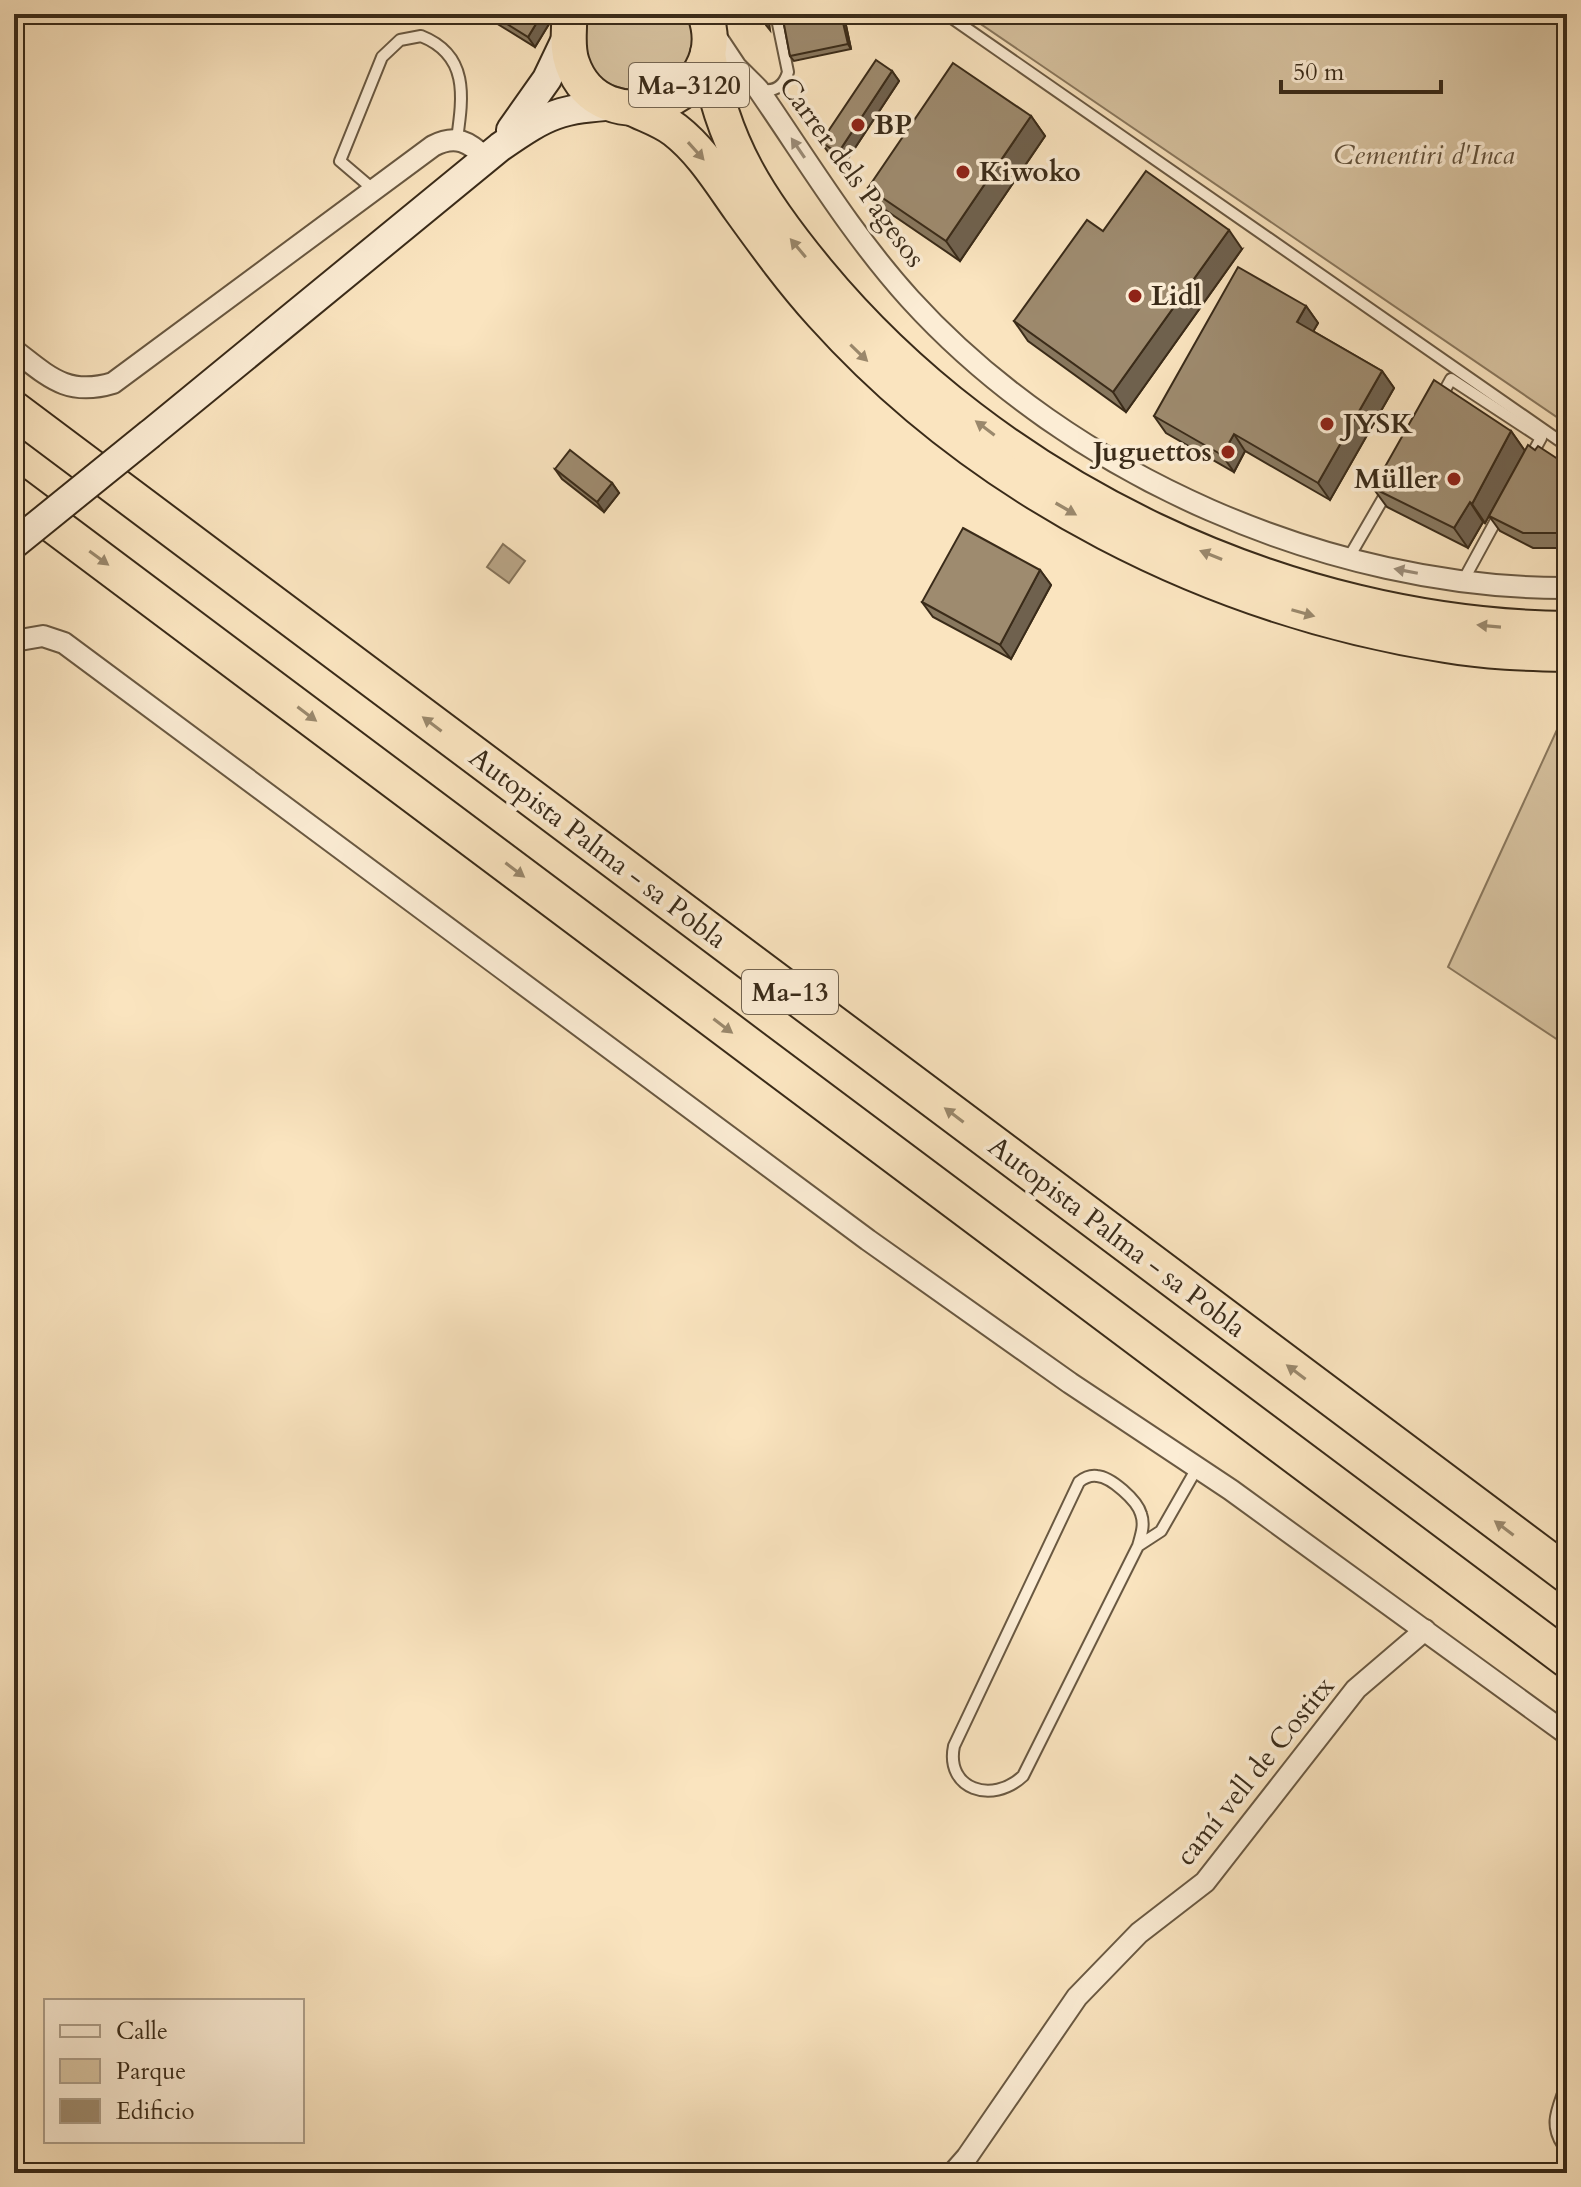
<svg xmlns="http://www.w3.org/2000/svg" width="1581" height="2187" viewBox="0 0 1581 2187" font-family="Cardo,serif">
<style>
.green{fill:#d9c5a3;stroke:#8a785e;stroke-width:2}
.water{fill:#b9a587;stroke:#86745b;stroke-width:2}
.lines{fill:none;stroke-linecap:round;stroke-linejoin:round}
.service-casing{stroke:#6a5942;stroke-width:14}
.minor-casing{stroke:#6a5942;stroke-width:24}
.secondary-casing{stroke:#3a2b19;stroke-width:32}
.trunk-casing{stroke:#3a2b19;stroke-width:38}
.motorway-casing{stroke:#3a2b19;stroke-width:40}
.service{stroke:#fcedd5;stroke-width:10}
.minor{stroke:#fcedd5;stroke-width:20}
.secondary{stroke:#fcedd5;stroke-width:28}
.trunk{stroke:#fae4bf;stroke-width:34}
.motorway{stroke:#fae4bf;stroke-width:36}
.secondary-bridge-casing{stroke:#3a2b19;stroke-width:32;stroke-linecap:butt}
.secondary-bridge{stroke:#fcedd5;stroke-width:28}
.wall{fill:#88785f;stroke:#3a2b19;stroke-width:2}
.shaded-wall{fill:#6f614e;stroke:#3a2b19;stroke-width:2}
.building{fill:#9e8b6f;stroke:#3a2b19;stroke-width:2}
.oneway{fill:#9b8c77}
.oneway2{fill:#9a886c}
.poi-dot{fill:#8f2418;stroke:#fcedd5;stroke-width:3}
.labels{text-anchor:middle;dominant-baseline:central;stroke-width:7;stroke-linejoin:round;paint-order:stroke}
.shield{fill:#fcedd5;stroke:#746551;stroke-width:2}
.shield-label{font-size:26px;font-weight:bold;fill:#3a2b19}
.poi-label{font-size:28px;font-weight:bold;fill:#3a2b19;stroke:#fcedd5;text-anchor:start}
.park-label{font-size:28px;font-style:italic;fill:#62523c;stroke:#fcedd5}
.street-label{font-size:28px;fill:#3a2b19;stroke:#fcedd5}
</style>
<rect width="100%" height="100%" fill="#fae4bf"/>
<filter id="stains"><feTurbulence type="fractalNoise" baseFrequency=".0025" numOctaves="4"/><feColorMatrix values="0 0 0 0 .2 0 0 0 0 .09 0 0 0 0 .02 0 0 0 .5 -.17"/></filter>
<radialGradient id="worn" r=".72"><stop offset=".6" stop-color="#630" stop-opacity="0"/><stop offset="1" stop-color="#630" stop-opacity=".3"/></radialGradient>
<g class="green">
<path d="M587,14H688C726,110 554,120 587,14Z"/>
<polygon points="966,14 1567,14 1567,424"/>
<polygon points="1567,708 1567,1046 1448,967"/>
</g>
<polygon class="water" points="503,544 525,561 509,583 487,567"/>
<g class="lines">
<defs>
<g id="service">
<polyline points="946,14 1567,446"/>
<path d="M760,89C774,93 784,86 788,72L776,14"/>
<path d="M374,190L340,161L382,57L400,40L421,36C469,55 463,96 457,139"/>
<polyline points="1440,399 1451,379 1541,438 1529,460"/>
<polyline points="1348,559 1388,490"/>
<polyline points="1463,581 1500,513"/>
<path d="M1138,1546C1141,1535 1145,1525 1141,1514C1137,1500 1111,1477 1097,1476C1090,1475 1084,1478 1079,1482L954,1746C945,1789 992,1805 1023,1776L1138,1546L1161,1531L1197,1468"/>
</g>
<g id="minor">
<path d="M712,31L736,67L758,89C807,160 852,235 910,299C1070,475 1330,589 1567,588"/>
<path d="M14,350C48,376 67,397 113,383L433,146C456,134 469,142 486,158"/>
<polyline points="14,641 43,636 64,643 868,1240 1070,1383 1231,1490 1567,1734"/>
<path d="M1567,2097C1561,2114 1556,2126 1567,2142"/>
<polyline points="953,2173 967,2157 1077,1997 1139,1933 1205,1882 1356,1689 1425,1630"/>
</g>
<g id="secondary">
<polyline points="511,130 547,79 568,35"/>
<path d="M150,434L500,147C549,113 559,109 619,105"/>
</g>
<g id="trunk">
<path d="M569,14C570,31 566,46 572,63C601,148 736,100 705,14"/>
<path d="M708,53C720,142 761,203 817,271C996,488 1286,626 1567,629"/>
<path d="M632,108C646,115 662,120 675,130C702,151 720,181 740,209C766,245 792,281 822,314C982,492 1211,608 1446,645C1486,652 1527,653 1567,654"/>
</g>
<g id="motorway">
<polyline points="14,410 1567,1574"/>
<polyline points="14,495 1567,1659"/>
</g>
</defs>
<use href="#service" class="service-casing"/>
<use href="#minor" class="minor-casing"/>
<use href="#secondary" class="secondary-casing"/>
<use href="#trunk" class="trunk-casing"/>
<use href="#motorway" class="motorway-casing"/>
<use href="#service" class="service"/>
<use href="#minor" class="minor"/>
<use href="#secondary" class="secondary"/>
<use href="#trunk" class="trunk"/>
<use href="#motorway" class="motorway"/>
<defs>
<polyline id="secondary-bridge" points="14,544 150,434"/>
</defs>
<use href="#secondary-bridge" class="secondary-bridge-casing"/>
<use href="#secondary-bridge" class="secondary-bridge"/>
</g>
<g class="wall">
<polygon points="490,14 549,24 535,47 496,23"/>
<polygon points="782,14 856,14 844,16 851,49 794,61 790,56"/>
<polygon points="892,71 899,81 845,163 828,152 821,142"/>
<polygon points="1031,116 1045,136 960,261 881,207 868,188"/>
<polygon points="1242,249 1126,412 1028,341 1014,321"/>
<polygon points="1306,306 1318,323 1313,331 1382,371 1394,388 1330,500 1245,451 1234,472 1166,433 1154,416"/>
<polygon points="1511,431 1525,451 1535,450 1567,465 1567,548 1533,548 1500,531 1489,516 1485,523 1483,522 1468,548 1387,507 1373,488"/>
<polygon points="555,469 612,483 619,493 604,512 562,479"/>
<polygon points="1040,570 1051,585 1011,659 933,617 922,602"/>
</g>
<g class="shaded-wall">
<polygon points="542,14 549,24 535,47 528,37"/>
<polygon points="765,14 768,14 770,30 766,25"/>
<polygon points="841,14 844,16 851,49 848,44"/>
<polygon points="892,71 899,81 845,163 838,153"/>
<polygon points="1031,116 1045,136 960,261 946,241"/>
<polygon points="1229,230 1242,249 1126,412 1113,392"/>
<polygon points="1306,306 1318,323 1309,339 1297,322"/>
<polygon points="1382,371 1394,388 1330,500 1318,483"/>
<polygon points="1511,431 1525,451 1485,523 1472,504"/>
<polygon points="1234,434 1245,451 1234,472 1222,455"/>
<polygon points="612,483 619,493 604,512 597,502"/>
<polygon points="1470,502 1483,522 1468,548 1454,528"/>
<polygon points="1040,570 1051,585 1011,659 1000,645"/>
</g>
<g class="building">
<polygon points="491,14 542,14 528,37"/>
<polygon points="782,14 841,14 848,44 790,56"/>
<polygon points="876,60 892,71 838,153 821,142"/>
<polygon points="953,63 1031,116 946,241 868,188"/>
<polygon points="1146,171 1229,230 1113,392 1014,321 1087,220 1103,231"/>
<polygon points="1238,267 1306,306 1297,322 1382,371 1318,483 1234,434 1222,455 1154,416"/>
<polygon points="1434,380 1511,431 1472,504 1470,502 1454,528 1373,488"/>
<polygon points="1528,445 1535,450 1538,446 1567,465 1567,533 1523,533 1489,516"/>
<polygon points="570,450 612,483 597,502 555,469"/>
<polygon points="963,528 1040,570 1000,645 922,602"/>
</g>
<defs><path id="oneway-solid" d="M-6-.8H1V-3.2L6.5 0L1 3.2V.8H-6Z" transform="scale(2)"/></defs>
<g class="oneway">
<use href="#oneway-solid" transform="translate(798 148) rotate(-124)"/>
<use href="#oneway-solid" transform="translate(1406 571) rotate(-169)"/>
</g>
<g class="oneway2">
<use href="#oneway-solid" transform="translate(696 151) rotate(48)"/>
<use href="#oneway-solid" transform="translate(798 248) rotate(-130)"/>
<use href="#oneway-solid" transform="translate(859 353) rotate(44)"/>
<use href="#oneway-solid" transform="translate(985 428) rotate(-143)"/>
<use href="#oneway-solid" transform="translate(1066 509) rotate(30)"/>
<use href="#oneway-solid" transform="translate(1211 555) rotate(-158)"/>
<use href="#oneway-solid" transform="translate(99 558) rotate(36)"/>
<use href="#oneway-solid" transform="translate(1303 613) rotate(16)"/>
<use href="#oneway-solid" transform="translate(1489 626) rotate(-175)"/>
<use href="#oneway-solid" transform="translate(307 714) rotate(37)"/>
<use href="#oneway-solid" transform="translate(432 724) rotate(-143)"/>
<use href="#oneway-solid" transform="translate(515 870) rotate(37)"/>
<use href="#oneway-solid" transform="translate(723 1026) rotate(37)"/>
<use href="#oneway-solid" transform="translate(954 1115) rotate(-143)"/>
<use href="#oneway-solid" transform="translate(1296 1372) rotate(-143)"/>
<use href="#oneway-solid" transform="translate(1504 1528) rotate(-143)"/>
</g>
<g class="poi-dot">
<circle cx="858" cy="125" r="8"/>
<circle cx="963" cy="172" r="8"/>
<circle cx="1135" cy="296" r="8"/>
<circle cx="1327" cy="424" r="8"/>
<circle cx="1228" cy="452" r="8"/>
<circle cx="1454" cy="479" r="8"/>
</g>
<g class="labels">
<g class="shield">
<rect x="629" y="63" width="120" height="44" rx="6"/>
<rect x="742" y="970" width="96" height="44" rx="6"/>
</g>
<g class="shield-label">
<text x="689" y="85">Ma-3120</text>
<text x="790" y="992">Ma-13</text>
</g>
<g class="poi-label">
<text x="874" y="125">BP</text>
<text x="979" y="172">Kiwoko</text>
<text x="1151" y="296">Lidl</text>
<text x="1343" y="424">JYSK</text>
<text x="1212" y="452" text-anchor="end">Juguettos</text>
<text x="1438" y="479" text-anchor="end">Müller</text>
</g>
<g class="park-label">
<text x="1424" y="155">Cementiri d'Inca</text>
</g>
<g class="street-label">
<text transform="translate(852 172) rotate(54)">Carrer dels Pagesos</text>
<text transform="translate(598 848) rotate(37)">Autopista Palma - sa Pobla</text>
<text transform="translate(1117 1237) rotate(37)">Autopista Palma - sa Pobla</text>
<text transform="translate(1255 1771) rotate(-51)">camí vell de Costitx</text>
</g>
</g>
<rect width="1581" height="2187" fill="none" stroke="#fae4bf" stroke-width="48"/>
<rect x="16" y="16" width="1549" height="2155" fill="none" stroke="#3a2b19" stroke-width="4"/>
<rect x="24" y="24" width="1533" height="2139" fill="none" stroke="#3a2b19" stroke-width="2"/>
<rect x="44" y="1999" width="260" height="144" fill="#fcedd5" stroke="#ae9f8a" stroke-width="2"/>
<rect x="60" y="2025" width="40" height="12" fill="#fcedd5" stroke="#ae9f8a" stroke-width="2"/>
<text x="116" y="2039" font-size="24" fill="#3a2b19">Calle</text>
<rect x="60" y="2059" width="40" height="24" fill="#d9c5a3" stroke="#ae9f8a" stroke-width="2"/>
<text x="116" y="2079" font-size="24" fill="#3a2b19">Parque</text>
<rect x="60" y="2099" width="40" height="24" fill="#9e8b6f" stroke="#ae9f8a" stroke-width="2"/>
<text x="116" y="2119" font-size="24" fill="#3a2b19">Edificio</text>
<path d="M1281 80v12h160v-12" fill="none" stroke="#3a2b19" stroke-width="4"/>
<text x="1293" y="80" font-size="24" fill="#3a2b19" stroke="#fcedd5" stroke-width="6" paint-order="stroke">50 m</text>
<rect width="100%" height="100%" filter="url(#stains)"/>
<rect width="100%" height="100%" fill="url(#worn)"/>
</svg>
